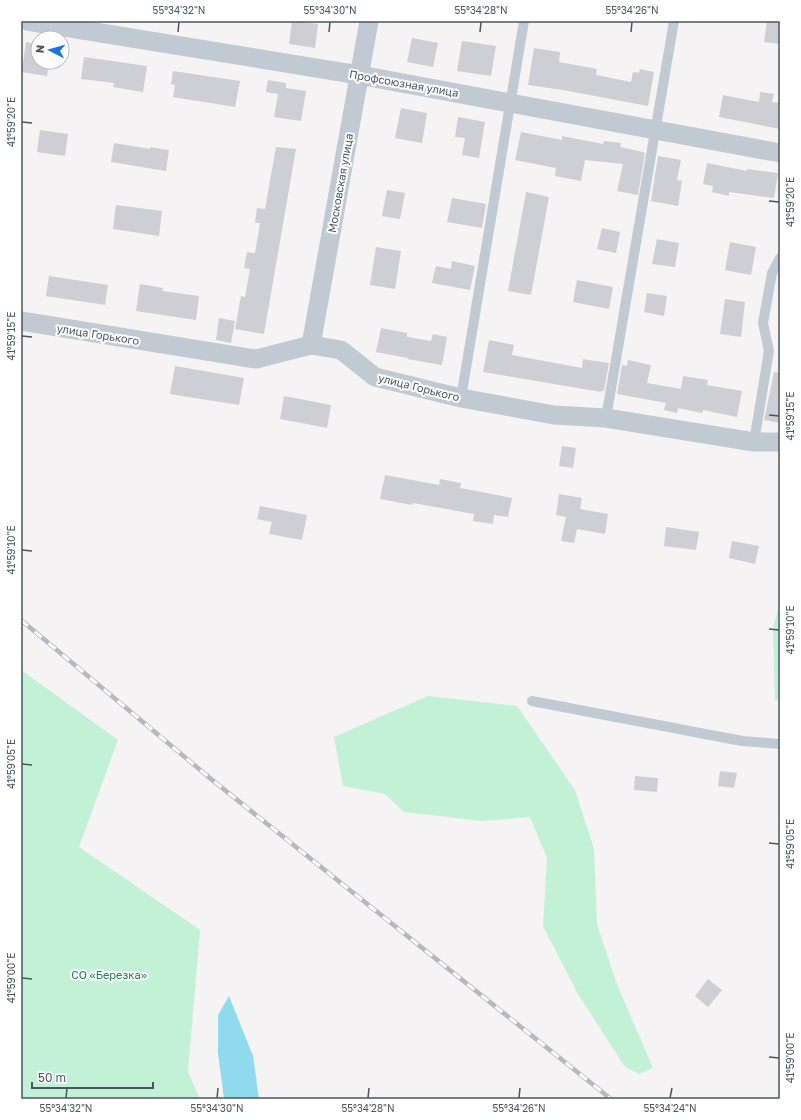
<svg xmlns="http://www.w3.org/2000/svg" width="801" height="1120" viewBox="0 0 801 1120" font-family="'Golos Text',sans-serif">
<style>
.green{fill:#c3f1d5}
.water{fill:#90daee}
.building{fill:#cdcfd5}
.lines{fill:none;stroke-linecap:round;stroke-linejoin:round}
.lane{stroke:#c1cad2;stroke-width:10}
.street{stroke:#c1cad2;stroke-width:19}
.rail-casing{stroke:#b5b8bd;stroke-width:4.5}
.rail{stroke:#fff;stroke-width:3;stroke-dasharray:9;stroke-linecap:butt}
.ticks{fill:none;stroke:#4a5661;stroke-width:1.5}
.labels{text-anchor:middle;dominant-baseline:central;stroke-width:4;stroke-linejoin:round;paint-order:stroke}
.street-label{font-size:11px;fill:#4a5661;stroke:#fff}
.park-label{font-size:11px;fill:#17864f;stroke:#fff}
.neatline{fill:none;stroke:#4a5661;stroke-width:1.5}
.ticks-label{font-size:10px;text-anchor:middle;fill:#4a5661}
</style>
<rect width="100%" height="100%" fill="#f5f3f3"/>
<g class="green">
<polygon points="780,604 780,698 775,701 773,627"/>
<polygon points="21,670 118,740 79,847 200,930 188,1072 200,1099 21,1099"/>
<polygon points="428,696 517,706 575,790 594,849 597,924 616,982 653,1068 639,1074 625,1067 578,994 543,926 547,858 530,817 482,821 404,812 385,794 343,786 334,737"/>
</g>
<polygon class="water" points="229,996 253,1056 259,1099 224,1099 218,1053 218,1015"/>
<g class="building">
<polygon points="292,21 318,24 315,48 289,44"/>
<polygon points="767,21 780,21 780,44 764,42"/>
<polygon points="412,38 438,43 433,67 407,62"/>
<polygon points="462,41 496,46 491,76 457,71"/>
<polygon points="26,42 38,44 38,62 49,62 47,76 21,72 21,62 23,62"/>
<polygon points="534,48 560,52 559,62 597,69 596,75 631,82 633,72 639,73 640,69 654,72 648,106 563,90 528,85"/>
<polygon points="84,57 147,66 143,92 113,87 114,83 81,79"/>
<polygon points="173,71 240,81 235,107 173,97 175,85 171,84"/>
<polygon points="268,80 286,83 286,88 306,91 301,121 274,117 278,94 266,92"/>
<polygon points="760,92 774,94 772,102 780,103 780,129 719,117 723,95 759,102"/>
<polygon points="401,108 427,113 422,143 395,138"/>
<polygon points="458,117 485,122 479,158 462,155 465,138 455,137"/>
<polygon points="40,130 68,134 65,156 37,152"/>
<polygon points="521,132 562,140 562,136 603,144 604,141 621,143 620,147 643,152 645,153 638,195 617,191 623,164 585,160 581,181 555,176 556,168 515,160"/>
<polygon points="114,143 150,149 150,147 169,150 166,171 111,162"/>
<polygon points="276,147 296,149 264,334 235,329 241,296 245,297 250,269 244,268 247,252 255,253 260,223 255,223 257,208 265,209"/>
<polygon points="658,156 681,160 677,180 682,181 678,206 651,201"/>
<polygon points="707,163 747,171 747,169 778,173 774,198 729,192 729,196 712,192 713,186 703,184"/>
<polygon points="387,190 405,193 400,219 382,216"/>
<polygon points="526,192 549,197 531,295 508,291"/>
<polygon points="452,198 486,204 482,228 447,222"/>
<polygon points="116,205 162,211 159,236 113,229"/>
<polygon points="602,228 620,232 616,253 597,249"/>
<polygon points="657,239 679,243 675,267 652,264"/>
<polygon points="730,242 756,247 751,275 725,270"/>
<polygon points="376,247 401,251 395,289 370,285"/>
<polygon points="452,261 475,266 470,290 432,283 436,266 451,269"/>
<polygon points="49,276 108,285 105,305 46,296"/>
<polygon points="577,280 613,287 609,309 573,302"/>
<polygon points="140,284 163,288 162,291 199,296 196,320 136,311"/>
<polygon points="647,293 667,296 664,316 644,312"/>
<polygon points="725,299 745,302 741,337 720,334"/>
<polygon points="219,318 235,321 231,343 216,340"/>
<polygon points="381,328 407,333 407,337 431,341 433,334 447,337 442,365 407,359 408,358 376,352"/>
<polygon points="489,340 514,345 512,355 582,368 583,359 609,363 604,391 601,391 601,392 483,372"/>
<polygon points="628,360 651,365 647,383 681,389 683,376 708,380 707,385 742,391 737,417 703,410 702,413 678,408 677,413 664,410 666,403 617,394 622,365 627,366"/>
<polygon points="175,366 244,378 239,405 170,394"/>
<polygon points="774,372 780,373 780,423 764,420"/>
<polygon points="284,396 331,405 327,428 280,419"/>
<polygon points="562,446 576,448 573,468 559,466"/>
<polygon points="385,475 439,485 440,479 461,483 460,488 512,498 508,517 494,515 493,524 473,521 474,514 413,503 412,505 380,499"/>
<polygon points="559,494 582,498 580,509 608,514 605,534 577,529 574,543 561,541 566,517 556,515"/>
<polygon points="260,506 307,515 302,540 269,534 272,522 257,519"/>
<polygon points="666,527 699,532 696,550 664,546"/>
<polygon points="732,541 759,546 755,564 729,558"/>
<polygon points="720,771 737,773 734,788 718,786"/>
<polygon points="635,776 658,778 657,792 634,790"/>
<polygon points="708,979 722,990 708,1007 695,996"/>
</g>
<g class="lines">
<g class="lane">
<polyline points="461,398 524,21"/>
<polyline points="606,418 674,21"/>
<polyline points="754,442 769,351 763,323 772,273 780,258"/>
<polyline points="532,701 742,741 780,744"/>
</g>
<g class="street">
<polyline points="27,21 359,75 780,153"/>
<polyline points="21,321 256,359 311,345 341,350 375,377 461,398 554,415 606,418 754,442 780,442"/>
<polyline points="311,345 369,21"/>
</g>
<defs>
<polyline id="rail" points="21,620 211,779 611,1099"/>
</defs>
<use href="#rail" class="rail-casing"/>
<use href="#rail" class="rail"/>
</g>
<path class="ticks" d="M178,32L179,22M329,32L330,22M480,32L481,22M631,32L632,22M22,122L32,123M769,201L779,202M22,336L32,337M769,415L779,416M22,550L32,551M769,629L779,630M22,764L32,765M769,843L779,844M22,978L32,979M769,1057L779,1058M66,1098L67,1088M217,1098L218,1088M368,1098L369,1088M519,1098L520,1088M670,1098L672,1088"/>
<g class="labels">
<g class="street-label">
<text transform="translate(404 83) rotate(10)">Профсоюзная улица</text>
<text transform="translate(340 183) rotate(-80)">Московская улица</text>
<text transform="translate(98 334) rotate(9)">улица Горького</text>
<text transform="translate(419 387) rotate(14)">улица Горького</text>
</g>
<g class="park-label">
<text x="109" y="974">СО «Березка»</text>
</g>
</g>
<rect width="801" height="1120" fill="none" stroke="#ffffff" stroke-width="44"/>
<g transform="translate(50 50) rotate(276)"><circle r="19" fill="#ffffff" stroke="#b7bbc0"/>
<path d="M0-3L7 15L0 10L-7 15Z" fill="#1a73e8"/>
<text y="-6" font-size="11" font-weight="bold" text-anchor="middle" fill="#4a5661">N</text>
</g>
<path d="M32 1082v6h121v-6" fill="none" stroke="#4a5661" stroke-width="2"/>
<text x="38" y="1082" font-size="12" fill="#4a5661" stroke="#ffffff" stroke-width="3" paint-order="stroke">50 m</text>
<rect x="22" y="22" width="757" height="1076" class="neatline"/>
<g class="ticks-label">
<text x="179" y="14">55°34'32"N</text>
<text x="330" y="14">55°34'30"N</text>
<text x="481" y="14">55°34'28"N</text>
<text x="632" y="14">55°34'26"N</text>
<text transform="translate(11 122) rotate(-90)" y="4">41°59'20"E</text>
<text transform="translate(790 202) rotate(-90)" y="4">41°59'20"E</text>
<text transform="translate(11 336) rotate(-90)" y="4">41°59'15"E</text>
<text transform="translate(790 416) rotate(-90)" y="4">41°59'15"E</text>
<text transform="translate(11 550) rotate(-90)" y="4">41°59'10"E</text>
<text transform="translate(790 630) rotate(-90)" y="4">41°59'10"E</text>
<text transform="translate(11 764) rotate(-90)" y="4">41°59'05"E</text>
<text transform="translate(790 844) rotate(-90)" y="4">41°59'05"E</text>
<text transform="translate(11 978) rotate(-90)" y="4">41°59'00"E</text>
<text transform="translate(790 1058) rotate(-90)" y="4">41°59'00"E</text>
<text x="66" y="1112">55°34'32"N</text>
<text x="217" y="1112">55°34'30"N</text>
<text x="368" y="1112">55°34'28"N</text>
<text x="519" y="1112">55°34'26"N</text>
<text x="670" y="1112">55°34'24"N</text>
</g>
</svg>
